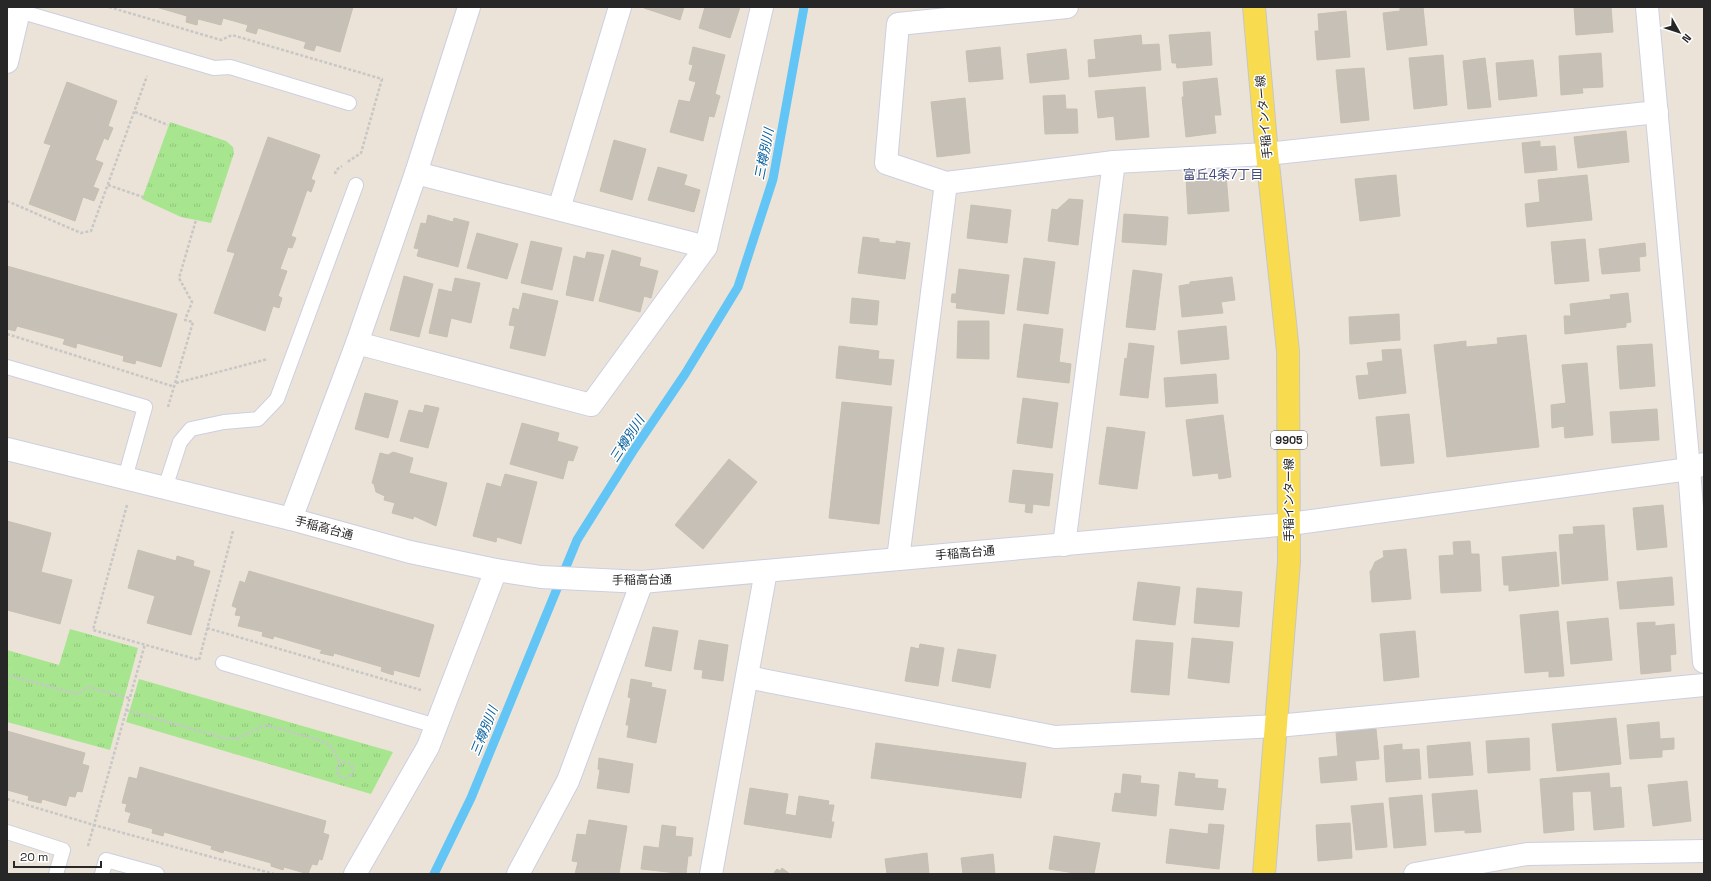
<svg xmlns="http://www.w3.org/2000/svg" width="1711" height="881" viewBox="0 0 1711 881" font-family="'Space Grotesk','Noto Sans JP',sans-serif">
<style>
.grass{fill:url(#grass-tufts)}
.lines{fill:none;stroke-linecap:round;stroke-linejoin:round}
.stream{stroke:#62c5f5;stroke-width:9}
.building{fill:#c6c0b7;stroke:#c6c0b1}
.service-casing{stroke:#cccfe2;stroke-width:16}
.minor-casing{stroke:#cccfe2;stroke-width:24}
.tertiary-casing{stroke:#cccfe2;stroke-width:24}
.primary-casing{stroke:#c7c7c7;stroke-width:24}
.path{stroke:#c7c7c7;stroke-width:2.5;stroke-dasharray:3 2;stroke-linecap:butt}
.service{stroke:#fff;stroke-width:14}
.minor{stroke:#fff;stroke-width:22}
.tertiary{stroke:#fff;stroke-width:22}
.primary{stroke:#f8db4f;stroke-width:22}
.labels{text-anchor:middle;dominant-baseline:central;stroke-width:3;stroke-linejoin:round;paint-order:stroke}
.shield{fill:#fff;stroke:#686868;stroke-width:1}
.shield-label{font-size:11px;font-weight:bold;fill:#272727}
.street-label{font-size:12px;fill:#272727;stroke:#fff}
.water-label{font-size:13px;font-style:italic;fill:#055f9c;stroke:#fff}
.neighbourhood-label{font-size:13px;fill:#454c79;stroke:#fff}
</style>
<defs>
<pattern id="grass-tufts" width="24" height="20" patternUnits="userSpaceOnUse"><rect width="24" height="20" fill="#a7e68f"/><path d="M3 7l-1-3M5 7V3M7 7l1-3M15 17l-1-3M17 17v-4M19 17l1-3" fill="none" stroke="#90c57b"/></pattern>
</defs>
<rect width="100%" height="100%" fill="#ebe3d7"/>
<g class="grass">
<polygon points="170,122 226,141 233,147 234,153 211,223 181,217 142,199"/>
<polygon points="70,629 138,648 110,750 7,722 7,650 59,665"/>
<polygon points="139,679 393,752 371,794 126,722"/>
</g>
<g class="lines">
<polyline class="stream" points="434,874 471,798 577,540 633,451 685,374 738,287 773,179 804,7"/>
</g>
<g class="building">
<polygon points="156,7 353,7 340,52 316,45 314,51 304,48 306,42 258,28 256,34 246,31 248,25 223,18 221,25 198,19 197,25 186,22 187,16"/>
<polygon points="644,7 684,7 680,20 644,8"/>
<polygon points="705,7 740,7 730,38 699,28"/>
<polygon points="1400,7 1423,7 1427,45 1387,50 1383,13 1400,11"/>
<polygon points="1574,7 1611,7 1613,32 1576,35"/>
<polygon points="1346,11 1350,57 1317,60 1315,31 1319,31 1318,14"/>
<polygon points="1210,32 1212,65 1177,68 1176,63 1172,63 1169,35"/>
<polygon points="1141,35 1142,45 1159,44 1161,70 1089,77 1088,60 1096,59 1094,40"/>
<polygon points="693,47 725,55 715,94 720,96 714,117 709,116 703,141 670,132 679,100 690,102 696,82 689,80 693,65 689,64"/>
<polygon points="1000,47 1003,79 969,82 966,51"/>
<polygon points="1066,49 1069,79 1030,83 1027,54"/>
<polygon points="1601,53 1603,87 1582,88 1583,93 1561,95 1559,56"/>
<polygon points="1443,55 1447,105 1414,109 1409,58"/>
<polygon points="1485,58 1491,107 1468,109 1463,61"/>
<polygon points="1533,60 1537,96 1499,100 1496,63"/>
<polygon points="1364,68 1369,120 1341,123 1336,70"/>
<polygon points="1217,78 1221,115 1214,115 1216,133 1186,137 1182,97 1184,97 1183,82"/>
<polygon points="67,82 117,101 108,126 113,128 108,140 104,138 95,160 103,163 93,187 99,189 94,201 83,197 75,221 29,204 51,145 44,143"/>
<polygon points="1145,87 1149,137 1116,140 1114,116 1098,118 1095,91"/>
<polygon points="1065,95 1066,109 1077,109 1078,133 1045,134 1043,96"/>
<polygon points="965,98 970,153 937,157 931,102"/>
<polygon points="1626,131 1629,162 1578,168 1574,137"/>
<polygon points="268,137 320,155 311,179 315,181 311,192 307,190 291,236 296,238 292,248 288,247 280,269 287,271 278,296 282,298 279,308 273,306 265,331 214,313 235,253 227,251"/>
<polygon points="614,140 646,149 632,200 600,191"/>
<polygon points="1540,141 1540,147 1555,146 1557,170 1525,173 1522,143"/>
<polygon points="658,167 687,175 684,185 700,190 694,212 648,200"/>
<polygon points="1226,175 1229,211 1188,214 1186,178"/>
<polygon points="1396,175 1400,216 1360,221 1355,179"/>
<polygon points="1587,175 1592,220 1527,227 1525,204 1540,202 1538,180"/>
<polygon points="1069,199 1083,200 1078,245 1048,241 1052,209 1057,210"/>
<polygon points="971,205 1011,210 1007,243 967,238"/>
<polygon points="1124,214 1168,217 1166,245 1122,242"/>
<polygon points="428,215 453,222 454,218 469,222 458,267 417,256 419,249 414,248 421,223 426,224"/>
<polygon points="477,233 518,244 507,279 467,268"/>
<polygon points="863,237 879,239 879,242 896,244 896,241 910,243 905,279 858,273"/>
<polygon points="1585,239 1589,281 1555,284 1551,242"/>
<polygon points="531,241 562,248 552,290 521,283"/>
<polygon points="1645,243 1646,256 1639,257 1640,271 1602,274 1599,249"/>
<polygon points="612,250 641,258 639,266 658,271 651,298 644,296 640,312 599,301"/>
<polygon points="587,252 604,255 593,301 566,295 574,256 585,259"/>
<polygon points="1024,258 1055,262 1048,314 1017,310"/>
<polygon points="7,266 177,314 161,367 136,360 135,364 123,361 124,356 77,343 76,348 63,344 65,339 17,326 15,331 7,329"/>
<polygon points="959,269 1009,275 1004,314 956,308 957,303 951,302 952,294 956,294"/>
<polygon points="1133,270 1162,274 1155,330 1126,327"/>
<polygon points="404,276 433,284 419,337 390,330"/>
<polygon points="1232,277 1235,300 1221,302 1223,313 1182,317 1179,286 1190,284 1190,282"/>
<polygon points="455,278 480,283 471,323 451,318 447,337 429,333 439,289 452,292"/>
<polygon points="523,293 558,301 545,356 510,348 515,326 509,325 513,308 519,310"/>
<polygon points="1628,293 1631,322 1626,323 1626,327 1565,334 1564,316 1571,316 1570,304 1611,299 1610,295"/>
<polygon points="852,298 879,301 877,325 850,323"/>
<polygon points="1399,314 1400,340 1350,344 1349,317"/>
<polygon points="958,321 989,321 989,359 957,358"/>
<polygon points="1024,324 1063,329 1059,362 1071,364 1069,383 1017,377"/>
<polygon points="1226,326 1229,359 1181,364 1178,331"/>
<polygon points="1526,335 1539,447 1447,457 1434,345 1466,341 1466,347 1498,344 1497,338"/>
<polygon points="1129,343 1154,346 1148,398 1120,395 1125,358 1127,359"/>
<polygon points="1652,344 1655,386 1620,389 1617,346"/>
<polygon points="839,346 879,351 878,359 894,360 891,385 836,378"/>
<polygon points="1401,349 1406,393 1359,399 1356,376 1369,375 1367,363 1383,361 1382,350"/>
<polygon points="1587,363 1593,435 1565,438 1564,426 1552,428 1551,405 1566,403 1562,365"/>
<polygon points="1216,374 1218,403 1166,407 1164,378"/>
<polygon points="365,393 398,401 388,438 355,429"/>
<polygon points="1023,398 1058,403 1052,448 1017,443"/>
<polygon points="842,402 892,407 879,524 829,518"/>
<polygon points="425,405 439,408 428,448 400,441 409,410 423,413"/>
<polygon points="1657,409 1659,440 1612,443 1610,412"/>
<polygon points="1409,414 1414,463 1381,466 1376,417"/>
<polygon points="1223,415 1231,477 1219,479 1218,473 1193,476 1186,420"/>
<polygon points="522,423 559,433 557,441 578,447 573,461 568,460 563,479 510,464"/>
<polygon points="1107,427 1145,432 1137,489 1099,484"/>
<polygon points="393,452 413,458 409,473 447,483 436,526 414,516 413,519 392,513 395,503 384,500 385,496 376,492 374,484 372,483 380,453 388,455"/>
<polygon points="729,459 757,482 703,549 675,525"/>
<polygon points="1013,470 1053,474 1049,506 1033,504 1032,513 1025,512 1026,504 1009,502"/>
<polygon points="505,474 537,482 521,544 497,537 496,542 473,536 487,483 501,487"/>
<polygon points="1663,505 1667,547 1637,550 1633,508"/>
<polygon points="7,521 51,533 41,572 72,580 60,624 7,610"/>
<polygon points="1604,525 1608,580 1562,584 1559,535 1574,534 1573,527"/>
<polygon points="1470,541 1471,554 1479,554 1481,591 1441,593 1439,556 1454,555 1453,542"/>
<polygon points="1406,549 1411,599 1372,602 1370,571 1371,571 1375,562 1384,557 1383,551"/>
<polygon points="138,550 176,561 177,556 194,561 193,566 210,571 191,635 147,623 155,596 128,588"/>
<polygon points="1556,552 1559,586 1509,591 1509,585 1504,585 1502,557"/>
<polygon points="249,571 434,625 419,677 394,670 393,675 381,671 382,667 334,653 333,656 320,653 322,650 274,636 273,639 262,636 263,632 238,626 241,616 235,615 237,608 232,606 240,581 245,583"/>
<polygon points="1672,577 1674,605 1620,609 1617,582"/>
<polygon points="1138,582 1180,587 1175,625 1133,620"/>
<polygon points="1197,588 1242,592 1239,627 1194,623"/>
<polygon points="1558,611 1564,676 1549,677 1549,671 1525,673 1520,615"/>
<polygon points="1608,618 1612,660 1571,664 1567,622"/>
<polygon points="1655,622 1655,626 1674,624 1676,654 1670,655 1671,671 1641,674 1637,623"/>
<polygon points="653,627 678,631 671,671 645,666"/>
<polygon points="1415,631 1419,677 1384,681 1380,634"/>
<polygon points="1192,638 1233,642 1229,683 1188,678"/>
<polygon points="699,640 728,645 723,681 702,678 703,670 694,669"/>
<polygon points="1136,640 1173,643 1169,695 1131,692"/>
<polygon points="920,644 944,648 938,686 905,681 911,647 919,649"/>
<polygon points="958,649 996,655 990,688 952,681"/>
<polygon points="631,679 652,683 651,687 666,690 656,743 627,737 629,725 626,725 631,698 628,697"/>
<polygon points="1616,718 1621,764 1557,771 1552,724"/>
<polygon points="1659,722 1660,739 1674,738 1674,749 1662,750 1662,757 1630,759 1627,725"/>
<polygon points="1376,729 1379,759 1355,761 1357,780 1321,783 1319,758 1338,756 1336,732"/>
<polygon points="7,731 85,753 82,764 89,766 82,792 77,791 75,797 69,796 66,806 42,799 41,803 28,800 29,796 7,790"/>
<polygon points="1529,738 1530,770 1488,773 1486,741"/>
<polygon points="1470,742 1473,775 1429,778 1427,746"/>
<polygon points="876,743 1026,763 1021,798 871,778"/>
<polygon points="1402,744 1402,750 1419,749 1421,779 1386,782 1384,746"/>
<polygon points="599,758 633,764 629,793 597,788 600,770 598,769"/>
<polygon points="140,767 326,821 323,833 329,835 322,860 319,859 317,865 312,864 308,874 284,867 283,870 271,866 271,863 224,850 223,853 211,849 212,846 164,832 163,836 152,833 153,829 128,822 131,813 125,811 127,804 122,803 129,777 137,779"/>
<polygon points="1179,772 1195,774 1194,778 1218,780 1217,788 1226,789 1223,810 1175,805"/>
<polygon points="1609,773 1610,788 1621,787 1624,827 1594,830 1591,791 1572,792 1574,830 1544,833 1540,779"/>
<polygon points="1123,774 1141,776 1140,783 1159,785 1156,816 1112,811 1115,793 1121,794"/>
<polygon points="1687,781 1691,821 1653,826 1648,785"/>
<polygon points="750,788 788,794 785,814 796,816 799,796 829,801 828,805 834,805 831,822 834,822 831,838 744,824"/>
<polygon points="1477,790 1481,832 1465,833 1465,830 1435,832 1432,794"/>
<polygon points="1422,795 1426,845 1394,848 1389,798"/>
<polygon points="1383,803 1387,847 1356,850 1351,806"/>
<polygon points="589,820 627,826 619,874 575,874 578,862 572,861 577,834 586,835"/>
<polygon points="1350,823 1352,858 1318,861 1316,825"/>
<polygon points="1209,824 1224,825 1219,869 1166,863 1170,829 1208,834"/>
<polygon points="662,825 676,827 675,836 693,838 691,856 688,856 686,874 641,869 644,846 659,848"/>
<polygon points="1054,836 1100,843 1094,874 1081,874 1049,869"/>
<polygon points="927,853 929,874 887,874 885,859"/>
<polygon points="993,854 995,874 963,874 961,858"/>
<polygon points="782,868 790,874 773,874 777,869 780,871"/>
</g>
<g class="lines">
<defs>
<g id="service">
<polyline points="19,11 214,68 230,67 349,103"/>
<polyline points="7,367 145,407 125,478"/>
<polyline points="165,488 180,442 191,429 224,422 258,419 277,399 356,185"/>
<polyline points="223,663 436,726"/>
<polyline points="7,832 63,850 56,874"/>
<polyline points="102,874 106,860 157,874"/>
</g>
<g id="minor">
<polyline points="1067,7 898,24 886,163 946,183 1114,162 1267,154 1657,112"/>
<polyline points="1647,7 1689,469 1704,662"/>
<polyline points="7,62 20,7"/>
<polyline points="416,173 706,247"/>
<polyline points="559,209 620,7"/>
<polyline points="357,343 591,405 706,247 762,7"/>
<polyline points="291,519 357,343 416,173 469,7"/>
<polyline points="1064,545 1114,162"/>
<polyline points="898,559 946,183"/>
<polyline points="747,677 1055,737 1277,726 1704,685"/>
<polyline points="355,874 428,747 496,570"/>
<polyline points="518,874 568,781 642,582"/>
<polyline points="711,874 766,571"/>
<polyline points="1415,874 1527,854 1704,851"/>
</g>
<polyline id="tertiary" points="7,449 291,519 410,552 496,570 541,577 642,582 1290,524 1689,469 1704,464"/>
<polyline id="primary" points="1254,7 1267,154 1288,351 1289,562 1264,874"/>
</defs>
<use href="#service" class="service-casing"/>
<use href="#minor" class="minor-casing"/>
<use href="#tertiary" class="tertiary-casing"/>
<use href="#primary" class="primary-casing"/>
<g class="path">
<polyline points="109,7 221,40 232,35 382,79 361,153 346,163"/>
<polyline points="135,112 168,125"/>
<polyline points="335,174 336,170 342,166"/>
<polyline points="108,185 143,197"/>
<polyline points="7,201 81,233 91,231 147,76"/>
<polyline points="7,334 175,387"/>
<polyline points="176,383 268,359"/>
<polyline points="168,407 193,322 185,320 192,302 179,278 196,220"/>
<polyline points="127,505 93,630 199,660 233,531"/>
<polyline points="207,628 421,690"/>
<polyline points="7,675 77,694 88,687 129,698"/>
<polyline points="126,710 227,739 239,738 265,725 316,739 330,745 340,763"/>
<circle cx="345" cy="770" r="8"/>
<polyline points="7,799 94,825 274,874"/>
<polyline points="88,846 145,644"/>
</g>
<use href="#service" class="service"/>
<use href="#minor" class="minor"/>
<use href="#tertiary" class="tertiary"/>
<use href="#primary" class="primary"/>
</g>
<g class="labels">
<rect class="shield" x="1271" y="431" width="36" height="18" rx="3"/>
<g class="shield-label">
<text x="1289" y="440">9905</text>
</g>
<g class="street-label">
<text transform="translate(1264 117) rotate(-95)">手稲インター線</text>
<text transform="translate(1289 500) rotate(-90)">手稲インター線</text>
<text transform="translate(324 528) rotate(15)">手稲高台通</text>
<text transform="translate(965 553) rotate(-5)">手稲高台通</text>
<text transform="translate(642 580) rotate(-1)">手稲高台通</text>
</g>
<g class="water-label">
<text transform="translate(764 154) rotate(-79)">三樽別川</text>
<text transform="translate(627 439) rotate(-57)">三樽別川</text>
<text transform="translate(484 731) rotate(-68)">三樽別川</text>
</g>
<g class="neighbourhood-label">
<text x="1223" y="174">富丘4条7丁目</text>
</g>
</g>
<rect width="1711" height="881" fill="none" stroke="#272727" stroke-width="16"/>
<g transform="translate(1679 32) rotate(129)" stroke="#ffffff" stroke-width="3" paint-order="stroke">
<path d="M0-3L7 15L0 10L-7 15Z" fill="#272727"/>
<text y="-6" font-size="11" font-weight="bold" text-anchor="middle" fill="#272727">N</text>
</g>
<path d="M14 861v6h87v-6" fill="none" stroke="#272727" stroke-width="2"/>
<text x="20" y="861" font-size="12" fill="#272727" stroke="#ffffff" stroke-width="3" paint-order="stroke">20 m</text>
</svg>
